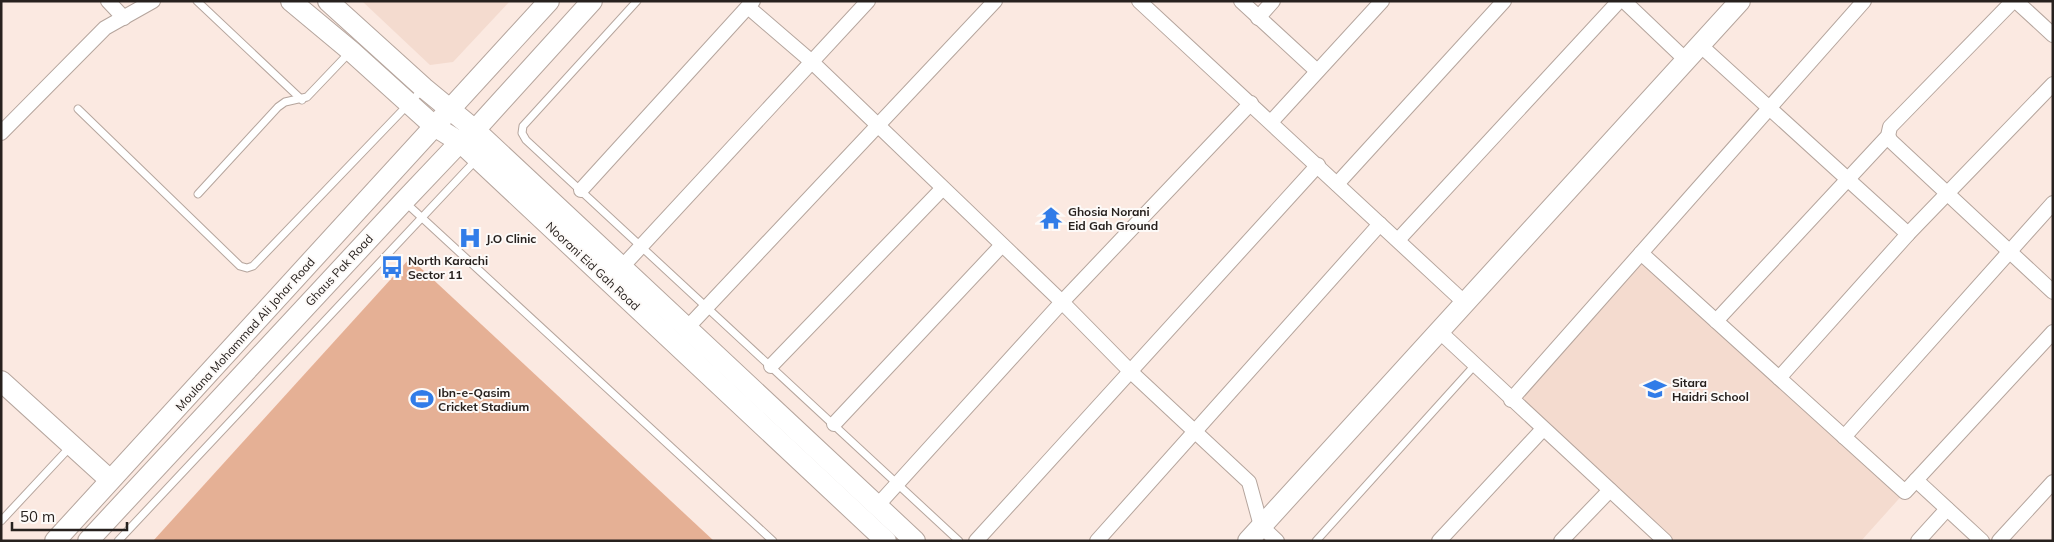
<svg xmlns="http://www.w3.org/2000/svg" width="2054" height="542" viewBox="0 0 2054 542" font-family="Mulish,sans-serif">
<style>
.built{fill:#f4dbcf}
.green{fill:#e5b095}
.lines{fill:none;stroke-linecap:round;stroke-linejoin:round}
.lane-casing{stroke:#b5a59d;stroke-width:9}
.street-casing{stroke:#b5a59d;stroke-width:16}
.secondary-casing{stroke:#b5a59d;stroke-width:22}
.lane{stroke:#fff;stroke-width:7}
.street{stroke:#fff;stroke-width:14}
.secondary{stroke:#fff;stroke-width:20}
.labels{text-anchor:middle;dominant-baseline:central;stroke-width:4;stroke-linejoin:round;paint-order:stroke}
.poi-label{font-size:12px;font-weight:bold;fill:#27211e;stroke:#fdfaf8;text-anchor:start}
.street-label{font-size:12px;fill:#27211e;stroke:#fdfaf8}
</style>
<rect width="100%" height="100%" fill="#fbe9e1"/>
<g class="built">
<polygon points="362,1 510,1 453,62 430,65"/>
<polygon points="1641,253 1905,492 1861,541 1665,541 1511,400"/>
</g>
<polygon class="green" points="410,258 714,541 153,541"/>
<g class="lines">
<defs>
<g id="lane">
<polyline points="197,1 302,100"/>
<polyline points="637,1 523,126 522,133 526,140 959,541"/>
<polyline points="78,109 240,266 247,268 253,266 423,89"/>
<polyline points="198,194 278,107 285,102 307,97 349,53"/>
<polyline points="406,203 773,541"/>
<polyline points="1,521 71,446"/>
<polyline points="118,541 476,160"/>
<polyline points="1316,541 1475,365"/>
</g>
<g id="street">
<polyline points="108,1 124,18"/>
<polyline points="1139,1 1465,303"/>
<polyline points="1241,1 1317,71"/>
<polyline points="1624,1 1687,61"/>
<polyline points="2016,1 2053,35"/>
<polyline points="748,7 812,62 1062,302 1130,371 1249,482 1261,526 1277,541"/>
<polyline points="1258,18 1273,1"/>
<polyline points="1700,45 1908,234"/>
<polyline points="1271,122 1382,1"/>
<polyline points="1,133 105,28 153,1"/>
<polyline points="1888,136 1891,141 2053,292"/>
<polyline points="1337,184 1504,1"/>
<polyline points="581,190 753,1"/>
<polyline points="1398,240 1619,1"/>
<polyline points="1641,253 1905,492 2053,332"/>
<polyline points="621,268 868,1"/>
<polyline points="1716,321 1888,136 1890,127 2013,1"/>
<polyline points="687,328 995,1"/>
<polyline points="1439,331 1665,541"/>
<polyline points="771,366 942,189"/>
<polyline points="1779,378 1908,234 2053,84"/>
<polyline points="1511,400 1864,1"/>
<polyline points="834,424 1002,245"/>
<polyline points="1844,437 2053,203"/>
<polyline points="1916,480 1982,541"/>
<polyline points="877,506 1062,302 1251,103"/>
<polyline points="976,541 1318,165"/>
<polyline points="1097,541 1380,224"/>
<polyline points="1439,541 1543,429"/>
<polyline points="1561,541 1610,490"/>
<polyline points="1918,541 1947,509"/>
<polyline points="1999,541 2053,482"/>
</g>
<g id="secondary">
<polyline points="291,1 351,51 434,126 460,142 886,541"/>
<polyline points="328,1 424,88 475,130 915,541"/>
<polyline points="1,381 110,480"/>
<polyline points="55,541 549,1"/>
<polyline points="88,541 404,201 460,142 475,130 592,1"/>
<polyline points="1248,541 1740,1"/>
</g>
</defs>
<use href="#lane" class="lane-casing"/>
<use href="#street" class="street-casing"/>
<use href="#secondary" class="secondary-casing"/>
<use href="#lane" class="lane"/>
<use href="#street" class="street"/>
<use href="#secondary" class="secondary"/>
</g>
<defs>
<symbol id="temple-bare" viewBox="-9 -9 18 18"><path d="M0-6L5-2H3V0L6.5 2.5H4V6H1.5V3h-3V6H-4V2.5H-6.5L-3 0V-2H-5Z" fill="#317ce8" stroke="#fdfaf8" stroke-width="2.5" paint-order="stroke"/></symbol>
<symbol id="hospital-bare" viewBox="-9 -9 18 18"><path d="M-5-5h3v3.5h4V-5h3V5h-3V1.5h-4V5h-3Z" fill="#317ce8" stroke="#fdfaf8" stroke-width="2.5" paint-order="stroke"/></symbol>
<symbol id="bus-bare" viewBox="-9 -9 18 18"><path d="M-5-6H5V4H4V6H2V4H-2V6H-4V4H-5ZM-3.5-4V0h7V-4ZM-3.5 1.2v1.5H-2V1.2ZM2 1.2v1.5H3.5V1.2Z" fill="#317ce8" stroke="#fdfaf8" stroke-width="2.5" paint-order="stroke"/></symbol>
<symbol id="school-bare" viewBox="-9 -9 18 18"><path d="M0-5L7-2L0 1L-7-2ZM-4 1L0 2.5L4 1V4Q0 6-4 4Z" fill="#317ce8" stroke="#fdfaf8" stroke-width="2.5" paint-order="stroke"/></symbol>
<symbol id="stadium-bare" viewBox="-9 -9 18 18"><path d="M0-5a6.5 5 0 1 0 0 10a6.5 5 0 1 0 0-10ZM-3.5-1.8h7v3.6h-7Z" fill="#317ce8" stroke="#fdfaf8" stroke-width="2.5" paint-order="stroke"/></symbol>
</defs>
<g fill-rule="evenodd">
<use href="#temple-bare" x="1035" y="202" width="32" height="32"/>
<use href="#hospital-bare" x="454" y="222" width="32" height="32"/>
<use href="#bus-bare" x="376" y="251" width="32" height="32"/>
<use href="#school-bare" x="1639" y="373" width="32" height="32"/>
<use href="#stadium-bare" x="406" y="383" width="32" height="32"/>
</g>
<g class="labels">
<g class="poi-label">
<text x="1068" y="211">Ghosia Norani<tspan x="1068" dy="14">Eid Gah Ground</tspan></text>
<text x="486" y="238">J.O Clinic</text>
<text x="408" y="260">North Karachi<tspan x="408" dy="14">Sector 11</tspan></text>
<text x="1672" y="382">Sitara<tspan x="1672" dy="14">Haidri School</tspan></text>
<text x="438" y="392">Ibn-e-Qasim<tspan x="438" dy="14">Cricket Stadium</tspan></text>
</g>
<g class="street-label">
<text transform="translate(593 266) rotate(43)">Noorani Eid Gah Road</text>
<text transform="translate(339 270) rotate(-47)">Ghaus Pak Road</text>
<text transform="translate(245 334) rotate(-48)">Moulana Mohammad Ali Johar Road</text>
</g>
</g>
<rect width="2054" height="542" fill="none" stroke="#27211e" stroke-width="5"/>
<path d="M12 522v8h115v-8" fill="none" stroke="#27211e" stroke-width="2.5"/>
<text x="20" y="522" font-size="15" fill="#27211e" stroke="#fdfaf8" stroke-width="4" paint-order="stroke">50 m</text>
</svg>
